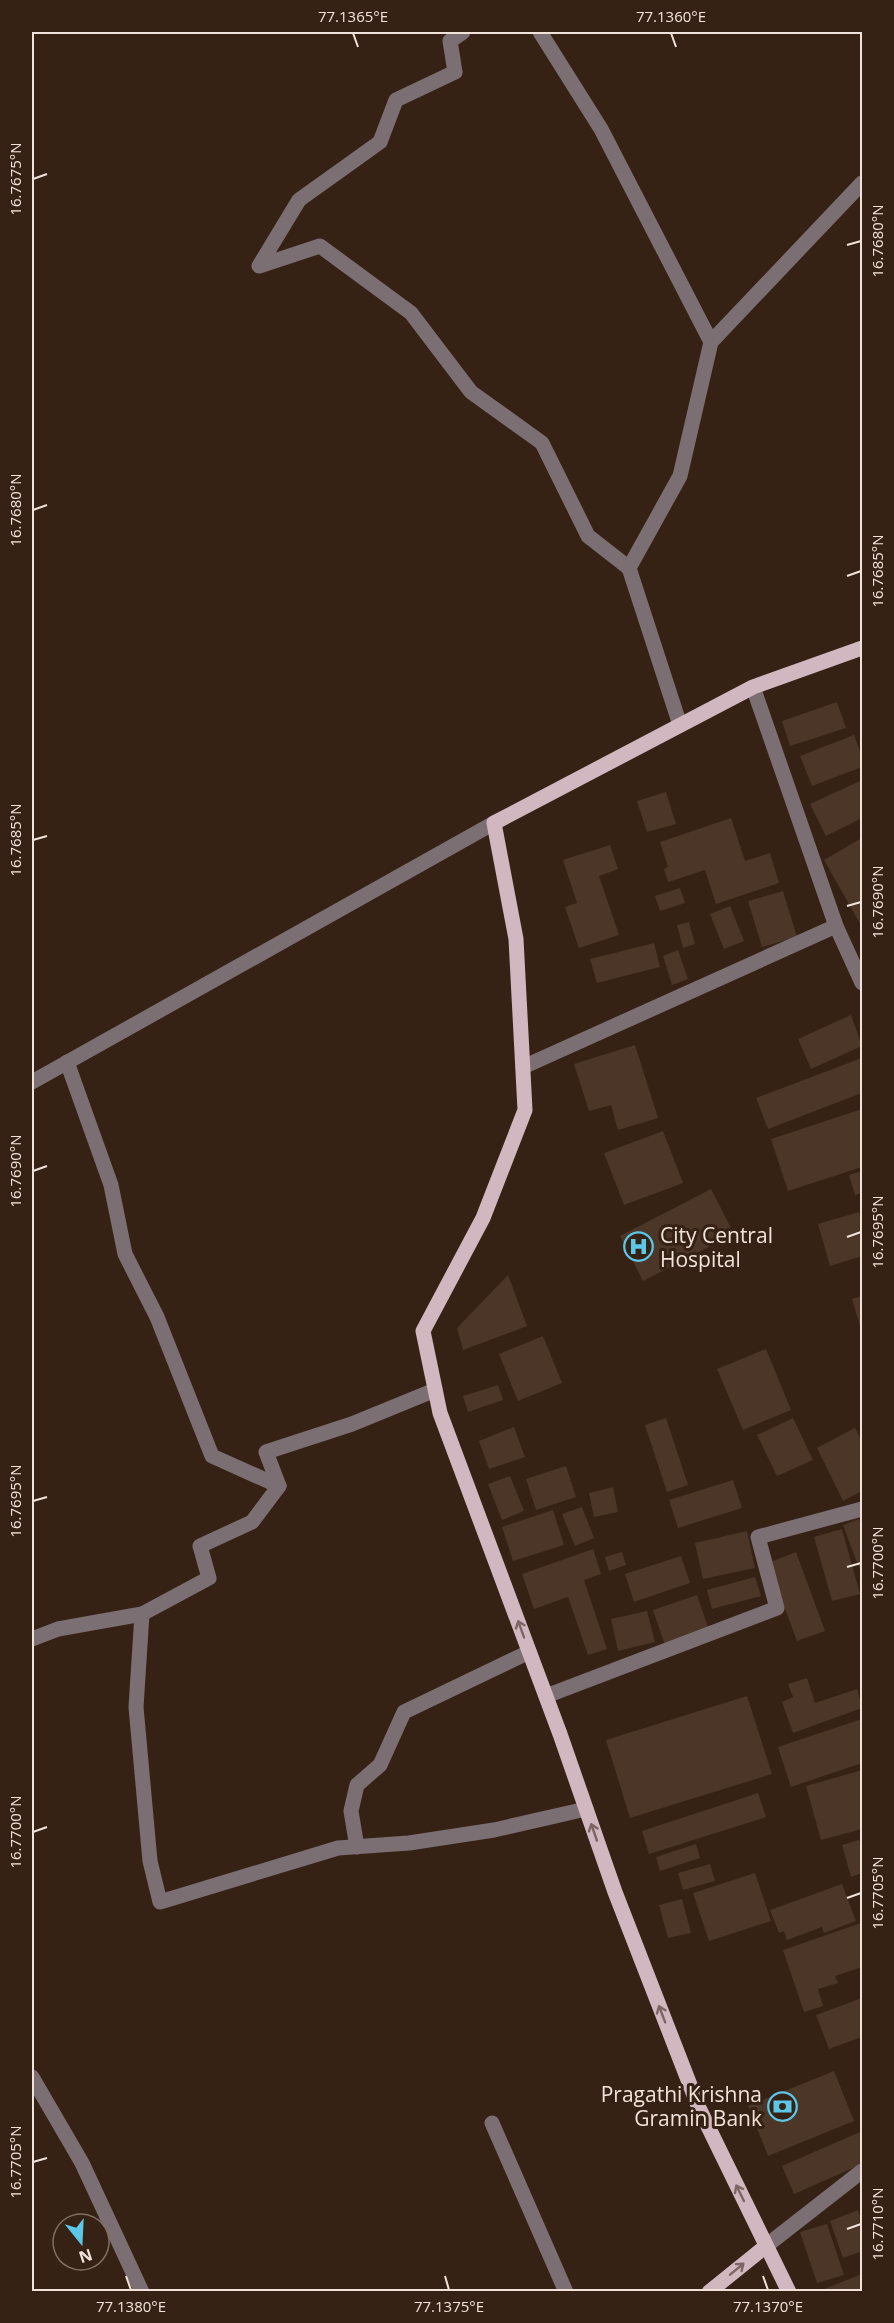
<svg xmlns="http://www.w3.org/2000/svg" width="894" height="2323" viewBox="0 0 894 2323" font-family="'Open Sans',sans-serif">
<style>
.building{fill:#4b3628}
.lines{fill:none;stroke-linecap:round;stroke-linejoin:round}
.minor{stroke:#7c6f73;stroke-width:15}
.major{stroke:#d1b7c0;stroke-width:15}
.oneway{stroke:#7c6562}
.ticks{fill:none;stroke:#f1e3da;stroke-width:2}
.labels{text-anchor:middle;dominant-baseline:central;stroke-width:6;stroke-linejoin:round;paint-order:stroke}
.poi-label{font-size:21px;fill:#f1e3da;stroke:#362215;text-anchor:start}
.neatline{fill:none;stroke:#f1e3da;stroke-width:2}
.ticks-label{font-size:15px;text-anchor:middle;fill:#f1e3da}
</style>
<rect width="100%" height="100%" fill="#362215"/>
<g class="building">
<polygon points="837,702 846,728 790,746 782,721"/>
<polygon points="854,735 862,757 862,767 812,786 800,756"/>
<polygon points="862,780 862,818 826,836 810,804"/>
<polygon points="666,792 676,824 647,832 637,801"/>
<polygon points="731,818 745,861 770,853 779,883 716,904 705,870 668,882 664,869 668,867 660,842"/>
<polygon points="862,838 862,927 824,860"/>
<polygon points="610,845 618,869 599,876 619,935 579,948 565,907 577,903 563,860"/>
<polygon points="680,888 685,903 660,911 655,896"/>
<polygon points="783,891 797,937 762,947 748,901"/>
<polygon points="730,906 744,941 724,949 710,914"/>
<polygon points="689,922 695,944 683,948 677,925"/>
<polygon points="654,943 660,967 597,983 590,959"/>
<polygon points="678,950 688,979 672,985 663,956"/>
<polygon points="851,1015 862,1046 811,1069 798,1039"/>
<polygon points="635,1045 658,1118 618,1130 611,1105 589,1111 574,1064"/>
<polygon points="862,1058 862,1093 768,1129 756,1098"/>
<polygon points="862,1109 862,1167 788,1191 771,1139"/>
<polygon points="663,1131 683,1183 624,1205 604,1153"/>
<polygon points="862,1171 862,1193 855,1195 849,1175"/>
<polygon points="711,1189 734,1234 643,1281 620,1236"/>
<polygon points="859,1212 862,1224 862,1256 830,1266 818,1224"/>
<polygon points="508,1275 527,1326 463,1350 457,1328"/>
<polygon points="862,1296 862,1333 852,1299"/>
<polygon points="543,1336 562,1383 518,1401 499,1354"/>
<polygon points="766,1349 791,1410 743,1430 717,1369"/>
<polygon points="498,1385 503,1400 468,1412 463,1396"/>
<polygon points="666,1418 688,1485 667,1492 645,1425"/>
<polygon points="793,1418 813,1460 777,1476 757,1435"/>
<polygon points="514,1427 525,1457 489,1469 479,1441"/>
<polygon points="855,1428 862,1442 862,1491 843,1501 817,1448"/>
<polygon points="566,1466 576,1497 536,1510 526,1479"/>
<polygon points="510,1476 524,1511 502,1520 488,1484"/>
<polygon points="733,1480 742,1508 678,1528 669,1500"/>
<polygon points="613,1487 618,1512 594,1517 589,1493"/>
<polygon points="582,1507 594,1538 575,1546 562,1514"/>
<polygon points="553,1510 564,1545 513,1561 502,1527"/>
<polygon points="859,1519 862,1530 862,1566 859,1568 843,1525"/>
<polygon points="842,1529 860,1594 832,1601 814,1537"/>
<polygon points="747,1531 755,1568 703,1579 695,1543"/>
<polygon points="593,1549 601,1574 584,1580 607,1649 588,1655 568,1597 534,1609 522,1574"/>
<polygon points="622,1552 626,1565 609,1571 605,1557"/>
<polygon points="796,1552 825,1631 797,1641 768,1563"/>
<polygon points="681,1556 690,1583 634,1602 625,1574"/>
<polygon points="755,1577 761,1596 712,1609 707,1590"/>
<polygon points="697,1595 709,1630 665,1645 653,1610"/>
<polygon points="647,1611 655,1642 618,1651 611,1619"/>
<polygon points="807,1678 815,1703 857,1689 862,1708 793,1733 782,1702 793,1697 788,1684"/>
<polygon points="747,1696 772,1774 630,1818 606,1740"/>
<polygon points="862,1719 862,1763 791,1787 778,1747"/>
<polygon points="862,1770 862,1829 821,1840 806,1786"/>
<polygon points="758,1793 766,1817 649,1854 642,1831"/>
<polygon points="859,1840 862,1850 862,1873 851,1877 842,1845"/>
<polygon points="696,1844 700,1858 660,1871 656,1857"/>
<polygon points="710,1864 715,1881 683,1890 678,1873"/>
<polygon points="755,1873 771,1921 709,1941 693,1893"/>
<polygon points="842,1884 856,1921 824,1933 822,1927 787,1940 784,1931 779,1933 770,1910"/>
<polygon points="682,1899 691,1933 668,1938 659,1905"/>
<polygon points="861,1923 862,1967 835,1976 838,1983 818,1989 823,2006 804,2012 783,1950"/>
<polygon points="862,1998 862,2037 829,2049 816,2015"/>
<polygon points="834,2071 854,2121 768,2156 748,2106"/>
<polygon points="860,2132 862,2138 862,2164 794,2194 782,2166"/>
<polygon points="858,2210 862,2223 862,2251 843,2258 830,2221"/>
<polygon points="827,2224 844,2275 817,2283 800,2232"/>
<polygon points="862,2274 862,2292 819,2292 819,2291"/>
</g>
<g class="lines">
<g class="minor">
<polyline points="463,32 450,41 455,72 396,100 380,142 299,200 259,266 320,246 411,313 471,392 542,443 588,536 629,568"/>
<polyline points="540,32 601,129 711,342"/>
<polyline points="753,687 836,926 862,983"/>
<polyline points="680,725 629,568 680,476 711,342 862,183"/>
<polyline points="67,1062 111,1185 125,1254 157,1317 212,1456 279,1486"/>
<polyline points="523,1067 836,926"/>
<polyline points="32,1082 494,823"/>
<polyline points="142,1614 136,1707 150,1861 160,1902 338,1848 409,1843 494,1830 586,1809"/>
<polyline points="32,1639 58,1629 142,1614 209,1578 200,1546 252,1522 279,1486 266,1452 352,1424 435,1390"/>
<polyline points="546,1696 777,1608 758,1537 862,1509"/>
<polyline points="357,1847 351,1811 357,1785 380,1765 404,1712 529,1652"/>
<polyline points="32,2077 82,2163 142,2292"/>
<polyline points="492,2123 566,2292"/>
<polyline points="766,2246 862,2171"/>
</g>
<g class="major">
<polyline points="709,2292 766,2246"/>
<polyline points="789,2292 699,2108 615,1892 560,1734 440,1413 423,1331 483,1218 525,1110 516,939 494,823 753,687 862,648"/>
</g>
</g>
<defs><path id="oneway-shaft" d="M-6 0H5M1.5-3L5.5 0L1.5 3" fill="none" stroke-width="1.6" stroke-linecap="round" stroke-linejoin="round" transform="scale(1.5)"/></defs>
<g class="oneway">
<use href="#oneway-shaft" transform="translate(521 1629) rotate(-110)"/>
<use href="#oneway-shaft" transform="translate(594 1832) rotate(-109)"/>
<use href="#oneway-shaft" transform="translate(662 2014) rotate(-111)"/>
<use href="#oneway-shaft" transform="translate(740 2193) rotate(-116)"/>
<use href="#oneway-shaft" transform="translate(737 2269) rotate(-39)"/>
</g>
<path class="ticks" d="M353,33L358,47M671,33L676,47M33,179L47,174M847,245L861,241M33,510L47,505M847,576L861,571M33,840L47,836M847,906L861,902M33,1171L47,1166M847,1237L861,1232M33,1501L47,1497M847,1567L861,1563M33,1832L47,1827M847,1898L861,1893M33,2162L47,2158M847,2229L861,2224M126,2276L131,2290M445,2276L449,2290M763,2276L768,2290"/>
<defs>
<symbol id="hospital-ring" viewBox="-11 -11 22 22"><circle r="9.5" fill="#362215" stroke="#5dc7e8" stroke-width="1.5"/><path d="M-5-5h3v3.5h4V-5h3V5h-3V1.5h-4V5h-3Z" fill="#5dc7e8"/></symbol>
<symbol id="bank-ring" viewBox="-11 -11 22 22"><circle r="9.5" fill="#362215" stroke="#5dc7e8" stroke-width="1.5"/><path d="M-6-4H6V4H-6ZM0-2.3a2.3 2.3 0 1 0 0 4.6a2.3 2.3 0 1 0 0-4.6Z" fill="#5dc7e8"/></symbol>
</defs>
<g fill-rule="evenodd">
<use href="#hospital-ring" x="622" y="1230" width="33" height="33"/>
<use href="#bank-ring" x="766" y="2090" width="33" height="33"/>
</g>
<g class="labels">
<g class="poi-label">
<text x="660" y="1235">City Central<tspan x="660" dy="24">Hospital</tspan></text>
<text x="762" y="2094" text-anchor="end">Pragathi Krishna<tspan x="762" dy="24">Gramin Bank</tspan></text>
</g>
</g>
<rect width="894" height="2323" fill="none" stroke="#362215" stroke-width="66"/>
<g transform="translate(81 2242) rotate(162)"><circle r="28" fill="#362215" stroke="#816f64" stroke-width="1.5"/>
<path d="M0-4.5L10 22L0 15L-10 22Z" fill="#5dc7e8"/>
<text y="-9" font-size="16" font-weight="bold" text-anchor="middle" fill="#f1e3da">N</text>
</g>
<rect x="33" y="33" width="828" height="2257" class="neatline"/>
<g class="ticks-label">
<text x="353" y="22">77.1365°E</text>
<text x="671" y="22">77.1360°E</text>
<text transform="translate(16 179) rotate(-90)" y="5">16.7675°N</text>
<text transform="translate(878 241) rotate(-90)" y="5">16.7680°N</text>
<text transform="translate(16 510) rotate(-90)" y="5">16.7680°N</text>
<text transform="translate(878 571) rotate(-90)" y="5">16.7685°N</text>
<text transform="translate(16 840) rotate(-90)" y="5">16.7685°N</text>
<text transform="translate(878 902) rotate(-90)" y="5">16.7690°N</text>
<text transform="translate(16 1171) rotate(-90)" y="5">16.7690°N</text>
<text transform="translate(878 1232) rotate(-90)" y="5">16.7695°N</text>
<text transform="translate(16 1501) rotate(-90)" y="5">16.7695°N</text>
<text transform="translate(878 1563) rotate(-90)" y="5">16.7700°N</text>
<text transform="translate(16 1832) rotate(-90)" y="5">16.7700°N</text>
<text transform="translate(878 1893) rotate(-90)" y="5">16.7705°N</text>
<text transform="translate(16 2162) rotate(-90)" y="5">16.7705°N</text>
<text transform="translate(878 2224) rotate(-90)" y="5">16.7710°N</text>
<text x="131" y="2312">77.1380°E</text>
<text x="449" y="2312">77.1375°E</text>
<text x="768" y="2312">77.1370°E</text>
</g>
</svg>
